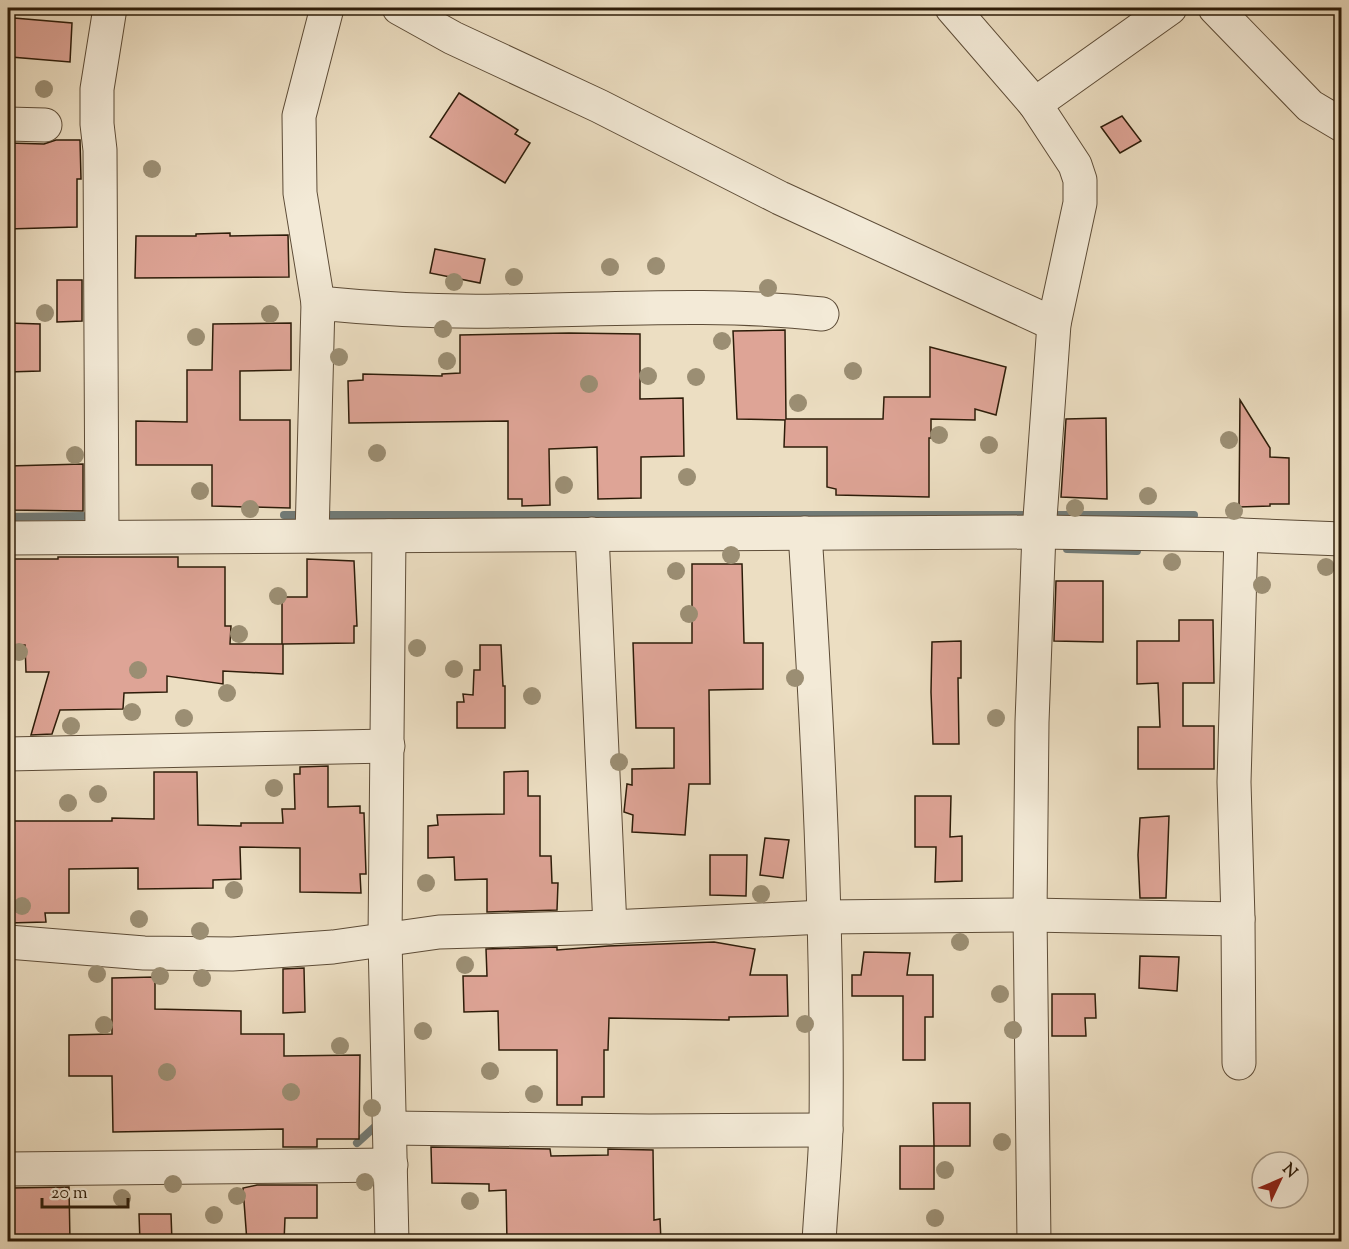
<svg xmlns="http://www.w3.org/2000/svg" width="1349" height="1249" viewBox="0 0 1349 1249" font-family="'Sorts Mill Goudy',serif">
<style>
.lines{fill:none;stroke-linecap:round;stroke-linejoin:round}
.stream{stroke:#717a76;stroke-width:8}
.building{fill:#dea496;stroke:#2d1c09;stroke-width:1.5}
.minor-casing{stroke:#5d4c37;stroke-width:35}
.minor{stroke:#f3ead7;stroke-width:33}
.tree{fill:#9b8e73}
</style>
<rect width="100%" height="100%" fill="#ecdec2"/>
<filter id="stains"><feTurbulence type="fractalNoise" baseFrequency=".00333" numOctaves="4"/><feColorMatrix values="0 0 0 0 .2 0 0 0 0 .09 0 0 0 0 .02 0 0 0 .5 -.17"/></filter>
<radialGradient id="worn" r=".72"><stop offset=".6" stop-color="#630" stop-opacity="0"/><stop offset="1" stop-color="#630" stop-opacity=".3"/></radialGradient>
<g class="lines">
<g class="stream">
<polyline points="284,515 308,515"/>
<polyline points="320,515 1031,515"/>
<polyline points="1047,515 1194,515"/>
<polyline points="8,517 83,516"/>
<polyline points="1067,549 1137,551"/>
<polyline points="357,1143 379,1123 379,1120"/>
</g>
</g>
<g class="building">
<polygon points="14,18 72,23 70,62 11,57"/>
<polygon points="459,93 518,130 515,134 530,143 505,183 430,137"/>
<polygon points="1122,116 1141,141 1120,153 1101,127"/>
<polygon points="56,140 80,140 81,179 77,179 77,227 8,229 8,143 44,144"/>
<polygon points="230,233 230,236 288,235 289,277 135,278 136,236 196,236 196,234"/>
<polygon points="435,249 485,259 480,283 430,273"/>
<polygon points="57,280 82,280 82,321 57,322"/>
<polygon points="8,323 40,324 40,371 8,372"/>
<polygon points="291,323 291,370 240,371 240,420 290,420 290,508 212,506 212,465 136,465 136,421 187,422 187,370 212,370 213,324"/>
<polygon points="785,330 786,419 883,419 884,397 930,397 930,347 1006,367 996,415 975,409 975,420 931,419 931,438 929,438 929,497 836,495 836,489 827,487 827,447 784,447 785,420 737,419 733,331"/>
<polygon points="569,333 640,334 640,399 683,398 684,456 641,457 641,498 598,499 597,447 549,449 550,505 522,506 522,499 508,499 508,421 349,423 348,381 363,380 363,374 442,376 442,374 460,373 460,335"/>
<polygon points="1240,400 1270,448 1270,457 1289,458 1289,504 1270,504 1270,506 1239,507"/>
<polygon points="1106,418 1107,499 1061,497 1066,419"/>
<polygon points="83,464 83,511 8,510 8,466"/>
<polygon points="58,557 178,557 178,567 225,567 225,626 231,626 230,644 282,644 282,597 307,597 307,559 354,561 357,626 354,626 354,643 283,644 283,674 223,671 223,684 167,676 167,692 124,693 123,709 60,710 52,734 31,735 49,672 26,672 25,645 10,646 10,620 8,620 8,559 58,559"/>
<polygon points="692,564 742,564 744,643 763,643 763,689 709,690 710,784 689,784 685,835 632,832 633,815 624,812 627,784 632,785 632,769 674,768 674,728 636,728 633,643 692,643"/>
<polygon points="1056,581 1103,581 1103,642 1054,641"/>
<polygon points="1179,620 1213,620 1214,683 1183,683 1183,726 1214,726 1214,769 1138,769 1138,727 1160,727 1158,683 1137,684 1137,641 1179,641"/>
<polygon points="961,641 961,678 958,678 959,744 933,744 931,692 932,642"/>
<polygon points="480,645 501,645 503,686 505,686 505,728 457,728 457,702 464,702 463,694 473,695 474,670 480,670"/>
<polygon points="328,766 328,807 360,806 360,813 364,813 366,874 360,874 361,893 300,892 300,848 240,847 241,879 213,880 213,888 138,889 138,868 69,869 69,913 45,913 46,922 8,923 8,821 112,821 112,818 154,819 154,772 197,772 198,825 241,826 241,823 283,823 282,809 295,809 294,774 300,774 300,767"/>
<polygon points="528,771 528,796 540,796 540,856 551,856 552,883 558,883 557,910 487,912 487,879 455,880 454,857 428,858 428,826 438,825 437,815 504,814 504,772"/>
<polygon points="915,796 951,796 950,837 962,836 962,881 935,882 936,847 915,847"/>
<polygon points="1169,816 1166,898 1140,898 1138,855 1140,818"/>
<polygon points="765,838 789,840 783,878 760,875"/>
<polygon points="710,855 747,855 746,896 710,895"/>
<polygon points="714,942 755,949 750,975 787,975 788,1016 729,1017 729,1020 609,1018 608,1050 604,1050 604,1097 582,1097 582,1105 557,1105 557,1050 499,1050 498,1011 464,1012 463,976 487,976 486,949 557,947 557,950 608,946"/>
<polygon points="864,952 910,953 907,975 933,975 933,1017 925,1017 925,1060 903,1060 903,996 852,996 852,975 861,975"/>
<polygon points="1140,956 1179,957 1177,991 1139,988"/>
<polygon points="304,968 305,1012 283,1013 283,969"/>
<polygon points="155,977 155,1009 241,1011 241,1034 284,1034 284,1056 360,1055 359,1139 317,1139 317,1147 283,1147 283,1129 113,1132 112,1076 69,1076 69,1035 112,1034 112,978"/>
<polygon points="1052,994 1095,994 1096,1018 1085,1018 1086,1036 1052,1036"/>
<polygon points="933,1103 970,1103 970,1146 934,1146"/>
<rect x="900" y="1146" width="34" height="43"/>
<polygon points="431,1147 550,1149 551,1156 608,1155 608,1149 653,1150 654,1220 660,1219 661,1242 507,1242 506,1190 489,1191 489,1184 432,1183"/>
<polygon points="257,1185 317,1185 317,1218 285,1218 284,1242 247,1242 243,1188"/>
<polygon points="69,1187 70,1242 11,1242 11,1188"/>
<polygon points="139,1214 171,1214 172,1242 140,1242"/>
</g>
<g class="lines">
<defs>
<g id="minor">
<polyline points="399,8 453,38 599,106 780,198 1054,324"/>
<polyline points="952,8 1035,104 1075,165 1080,180 1080,203 1054,324 1039,532 1032,722 1030,915 1034,1242"/>
<polyline points="1215,8 1310,106 1342,125"/>
<polyline points="1035,104 1170,8"/>
<polyline points="8,124 45,125"/>
<polyline points="318,303 300,193 299,116 327,8"/>
<path d="M805,533C818,731 828,929 826,1128C825,1166 821,1204 819,1242"/>
<polyline points="592,534 610,927"/>
<polyline points="102,536 100,150 97,124 97,89 110,8"/>
<path d="M312,536L318,303C378,309 439,312 499,311C607,310 715,302 822,314"/>
<polyline points="389,536 385,939 392,1242"/>
<polyline points="8,538 1039,532 1241,535 1342,539"/>
<polyline points="8,754 388,746"/>
<polyline points="8,942 144,953 232,954 333,947 439,932 610,927 824,917 1030,915 1238,919"/>
<polyline points="1239,1063 1238,919 1234,782 1241,535"/>
<polyline points="390,1128 649,1131 826,1130"/>
<polyline points="8,1169 391,1165"/>
</g>
</defs>
<use href="#minor" class="minor-casing"/>
<use href="#minor" class="minor"/>
</g>
<g class="tree">
<circle cx="44" cy="89" r="9"/>
<circle cx="152" cy="169" r="9"/>
<circle cx="656" cy="266" r="9"/>
<circle cx="610" cy="267" r="9"/>
<circle cx="514" cy="277" r="9"/>
<circle cx="454" cy="282" r="9"/>
<circle cx="768" cy="288" r="9"/>
<circle cx="45" cy="313" r="9"/>
<circle cx="270" cy="314" r="9"/>
<circle cx="443" cy="329" r="9"/>
<circle cx="196" cy="337" r="9"/>
<circle cx="722" cy="341" r="9"/>
<circle cx="339" cy="357" r="9"/>
<circle cx="447" cy="361" r="9"/>
<circle cx="853" cy="371" r="9"/>
<circle cx="648" cy="376" r="9"/>
<circle cx="696" cy="377" r="9"/>
<circle cx="589" cy="384" r="9"/>
<circle cx="798" cy="403" r="9"/>
<circle cx="939" cy="435" r="9"/>
<circle cx="1229" cy="440" r="9"/>
<circle cx="989" cy="445" r="9"/>
<circle cx="377" cy="453" r="9"/>
<circle cx="75" cy="455" r="9"/>
<circle cx="687" cy="477" r="9"/>
<circle cx="564" cy="485" r="9"/>
<circle cx="200" cy="491" r="9"/>
<circle cx="1148" cy="496" r="9"/>
<circle cx="1075" cy="508" r="9"/>
<circle cx="250" cy="509" r="9"/>
<circle cx="1234" cy="511" r="9"/>
<circle cx="731" cy="555" r="9"/>
<circle cx="1172" cy="562" r="9"/>
<circle cx="1326" cy="567" r="9"/>
<circle cx="676" cy="571" r="9"/>
<circle cx="1262" cy="585" r="9"/>
<circle cx="278" cy="596" r="9"/>
<circle cx="689" cy="614" r="9"/>
<circle cx="239" cy="634" r="9"/>
<circle cx="417" cy="648" r="9"/>
<circle cx="19" cy="652" r="9"/>
<circle cx="454" cy="669" r="9"/>
<circle cx="138" cy="670" r="9"/>
<circle cx="795" cy="678" r="9"/>
<circle cx="227" cy="693" r="9"/>
<circle cx="532" cy="696" r="9"/>
<circle cx="132" cy="712" r="9"/>
<circle cx="184" cy="718" r="9"/>
<circle cx="996" cy="718" r="9"/>
<circle cx="71" cy="726" r="9"/>
<circle cx="619" cy="762" r="9"/>
<circle cx="274" cy="788" r="9"/>
<circle cx="98" cy="794" r="9"/>
<circle cx="68" cy="803" r="9"/>
<circle cx="426" cy="883" r="9"/>
<circle cx="234" cy="890" r="9"/>
<circle cx="761" cy="894" r="9"/>
<circle cx="22" cy="906" r="9"/>
<circle cx="139" cy="919" r="9"/>
<circle cx="200" cy="931" r="9"/>
<circle cx="960" cy="942" r="9"/>
<circle cx="465" cy="965" r="9"/>
<circle cx="97" cy="974" r="9"/>
<circle cx="160" cy="976" r="9"/>
<circle cx="202" cy="978" r="9"/>
<circle cx="1000" cy="994" r="9"/>
<circle cx="805" cy="1024" r="9"/>
<circle cx="104" cy="1025" r="9"/>
<circle cx="1013" cy="1030" r="9"/>
<circle cx="423" cy="1031" r="9"/>
<circle cx="340" cy="1046" r="9"/>
<circle cx="490" cy="1071" r="9"/>
<circle cx="167" cy="1072" r="9"/>
<circle cx="291" cy="1092" r="9"/>
<circle cx="534" cy="1094" r="9"/>
<circle cx="372" cy="1108" r="9"/>
<circle cx="1002" cy="1142" r="9"/>
<circle cx="945" cy="1170" r="9"/>
<circle cx="365" cy="1182" r="9"/>
<circle cx="173" cy="1184" r="9"/>
<circle cx="237" cy="1196" r="9"/>
<circle cx="122" cy="1198" r="9"/>
<circle cx="470" cy="1201" r="9"/>
<circle cx="214" cy="1215" r="9"/>
<circle cx="935" cy="1218" r="9"/>
</g>
<rect width="1349" height="1249" fill="none" stroke="#ecdec2" stroke-width="30"/>
<rect x="9" y="9" width="1331" height="1231" fill="none" stroke="#2d1c09" stroke-width="3"/>
<rect x="15" y="15" width="1319" height="1219" fill="none" stroke="#2d1c09" stroke-width="1.5"/>
<g transform="translate(1280 1180) rotate(46)"><circle r="28" fill="#f3ead7" stroke="#a49885" stroke-width="1.5"/>
<path d="M0-4.5L10 22L0 15L-10 22Z" fill="#8f2418"/>
<text y="-9" font-size="16" font-weight="bold" text-anchor="middle" fill="#2d1c09">N</text>
</g>
<path d="M42 1198v9h86v-9" fill="none" stroke="#2d1c09" stroke-width="3"/>
<text x="51" y="1198" font-size="18" fill="#2d1c09" stroke="#f3ead7" stroke-width="4.5" paint-order="stroke">20 m</text>
<rect width="100%" height="100%" filter="url(#stains)"/>
<rect width="100%" height="100%" fill="url(#worn)"/>
</svg>
